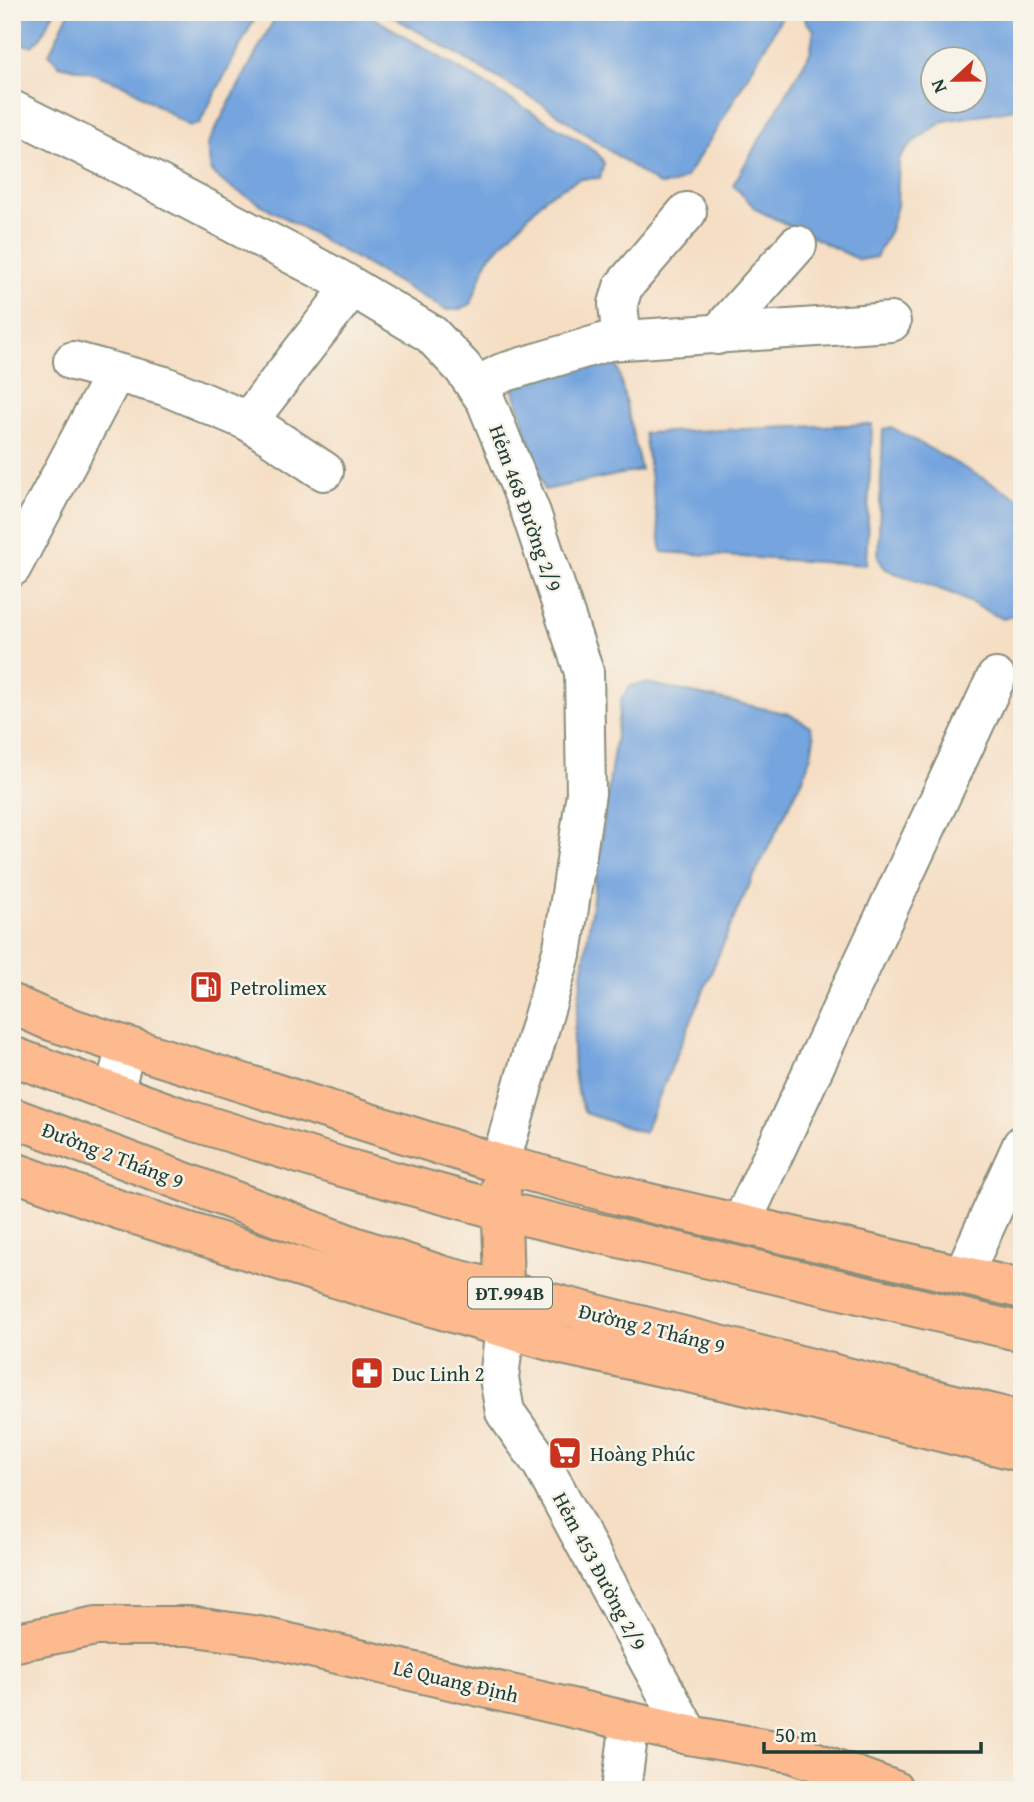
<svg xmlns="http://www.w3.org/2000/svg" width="1034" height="1802" viewBox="0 0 1034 1802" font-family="'Gentium Book Plus',serif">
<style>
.water{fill:#75a4de;stroke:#4a7089;stroke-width:2;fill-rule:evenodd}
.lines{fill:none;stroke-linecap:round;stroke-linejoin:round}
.minor-casing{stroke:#8a8e7c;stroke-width:42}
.major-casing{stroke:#8a8e7c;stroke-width:42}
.minor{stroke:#fff;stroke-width:38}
.major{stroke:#fcba8e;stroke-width:38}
.labels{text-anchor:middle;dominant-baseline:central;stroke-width:5;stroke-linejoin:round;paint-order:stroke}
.shield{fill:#f7f3e8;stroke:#60746a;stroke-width:2}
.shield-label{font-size:19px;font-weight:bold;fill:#1f3d34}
.street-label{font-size:21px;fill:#1f3d34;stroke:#f7f3e8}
.poi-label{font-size:21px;fill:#1f3d34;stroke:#f7f3e8;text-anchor:start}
</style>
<rect width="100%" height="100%" fill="#f7f3e8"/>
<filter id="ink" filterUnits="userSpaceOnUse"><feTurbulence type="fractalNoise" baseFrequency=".0143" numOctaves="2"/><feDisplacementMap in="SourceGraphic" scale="14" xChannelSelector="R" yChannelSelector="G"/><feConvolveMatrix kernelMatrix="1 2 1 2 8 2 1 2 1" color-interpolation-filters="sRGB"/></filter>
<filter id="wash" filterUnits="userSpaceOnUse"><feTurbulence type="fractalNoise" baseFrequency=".00686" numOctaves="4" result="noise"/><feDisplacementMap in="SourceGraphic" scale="28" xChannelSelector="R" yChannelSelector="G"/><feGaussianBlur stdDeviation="1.57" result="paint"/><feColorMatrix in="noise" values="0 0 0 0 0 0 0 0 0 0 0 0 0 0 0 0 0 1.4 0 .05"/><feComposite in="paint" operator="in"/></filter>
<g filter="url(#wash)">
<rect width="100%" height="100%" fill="#f5dec4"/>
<g class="water">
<polygon points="12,12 54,12 41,37 32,46 12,43"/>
<polygon points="69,12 258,12 199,124 189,126 125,85 89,72 59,65 49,54"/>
<polygon points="278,12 364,12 587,145 599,155 604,163 600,178 579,179 547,196 487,260 471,304 458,310 446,310 227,185 211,172 207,145"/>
<polygon points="385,12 785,12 717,129 686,177 674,184 659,185 547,107"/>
<path d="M804,12H1022V108L944,121L912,143L899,159L897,206L890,230L876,257L859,260L757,210L733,185L810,53L814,30L806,22ZM932,60H974V102H932Z"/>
<polygon points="615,355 641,470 544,490 511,381"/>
<polygon points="872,424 866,565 662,552 644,433"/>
<polygon points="891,427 1022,500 1022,599 1014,616 1003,619 953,594 895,573 884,568 878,557 883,430"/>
<path d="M647,683L789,714L810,726L814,737L811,755L804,776L739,906L644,1133L585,1113C574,1086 573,1069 573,1040L621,699L630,686Z"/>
</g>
</g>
<g filter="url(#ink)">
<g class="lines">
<defs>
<g id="minor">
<polyline points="12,110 138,173 337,278 431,334 463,368 486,401 531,513 584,672 586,793 563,948 500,1164"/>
<polyline points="717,335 797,245"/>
<polyline points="622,340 618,304 623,287 687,212"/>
<polyline points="73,361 165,386 248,421 324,471"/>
<polyline points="476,387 502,373 609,341 891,322"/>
<polyline points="248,421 352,287"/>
<polyline points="12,567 115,373"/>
<polyline points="114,1093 126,1046"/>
<polyline points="741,1224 996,678"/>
<polyline points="963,1275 1022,1145"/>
<polyline points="505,1328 499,1378 505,1412 542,1464 689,1735"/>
<polyline points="621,1790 630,1722"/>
</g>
<g id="major">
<polyline points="12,1004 48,1020 126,1046 500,1164 645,1202 1022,1289"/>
<polyline points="12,1056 186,1119 342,1167 503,1211 1022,1332"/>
<polyline points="12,1117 354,1246 441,1275 1022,1421"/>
<polyline points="12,1171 120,1210 363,1287 567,1346 820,1402 1022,1452"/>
<polyline points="501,1187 505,1316"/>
<polyline points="12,1643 96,1626 189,1626 259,1636 689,1735 792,1753 894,1790"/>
</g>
</defs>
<use href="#minor" class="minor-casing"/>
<use href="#major" class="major-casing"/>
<use href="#minor" class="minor"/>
<use href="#major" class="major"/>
</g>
</g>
<defs>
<symbol id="fuel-square" viewBox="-11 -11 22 22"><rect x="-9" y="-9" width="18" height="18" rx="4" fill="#c8321e" stroke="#f7f3e8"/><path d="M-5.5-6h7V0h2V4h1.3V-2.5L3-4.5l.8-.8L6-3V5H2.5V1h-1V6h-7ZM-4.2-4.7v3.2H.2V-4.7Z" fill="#fff"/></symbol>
<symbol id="pharmacy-square" viewBox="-11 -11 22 22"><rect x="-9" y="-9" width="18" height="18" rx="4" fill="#c8321e" stroke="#f7f3e8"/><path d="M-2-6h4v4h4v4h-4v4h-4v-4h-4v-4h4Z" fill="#fff"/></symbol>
<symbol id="supermarket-square" viewBox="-11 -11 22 22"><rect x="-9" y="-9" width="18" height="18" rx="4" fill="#c8321e" stroke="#f7f3e8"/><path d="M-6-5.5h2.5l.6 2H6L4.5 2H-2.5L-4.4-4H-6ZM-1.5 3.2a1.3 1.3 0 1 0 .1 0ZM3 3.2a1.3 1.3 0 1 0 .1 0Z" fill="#fff"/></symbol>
</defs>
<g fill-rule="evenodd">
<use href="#fuel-square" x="187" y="968" width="38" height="38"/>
<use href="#pharmacy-square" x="348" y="1354" width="38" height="38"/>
<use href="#supermarket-square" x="546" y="1434" width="38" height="38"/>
</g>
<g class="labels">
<rect class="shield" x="468" y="1277.5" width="84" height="31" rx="5"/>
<g class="shield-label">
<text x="510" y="1293">ĐT.994B</text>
</g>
<g class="street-label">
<text transform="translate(526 508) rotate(70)">Hẻm 468 Đường 2/9</text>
<text transform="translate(113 1155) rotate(21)">Đường 2 Tháng 9</text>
<text transform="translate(652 1328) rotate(14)">Đường 2 Tháng 9</text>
<text transform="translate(600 1571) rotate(62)">Hẻm 453 Đường 2/9</text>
<text transform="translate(456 1681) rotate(13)">Lê Quang Định</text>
</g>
<g class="poi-label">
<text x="230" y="987">Petrolimex</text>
<text x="392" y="1373">Duc Linh 2</text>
<text x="590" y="1453">Hoàng Phúc</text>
</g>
</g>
<rect width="1034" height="1802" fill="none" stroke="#f7f3e8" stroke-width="42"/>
<g transform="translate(954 80) rotate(248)"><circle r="33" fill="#f7f3e8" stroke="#a1aaa0" stroke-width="2"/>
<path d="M0-5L12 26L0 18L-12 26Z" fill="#c8321e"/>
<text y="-10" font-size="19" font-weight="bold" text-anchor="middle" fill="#1f3d34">N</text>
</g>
<path d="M764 1742v10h217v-10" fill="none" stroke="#1f3d34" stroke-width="3.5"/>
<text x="775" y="1742" font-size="21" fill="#1f3d34" stroke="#f7f3e8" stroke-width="5" paint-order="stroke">50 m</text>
</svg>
